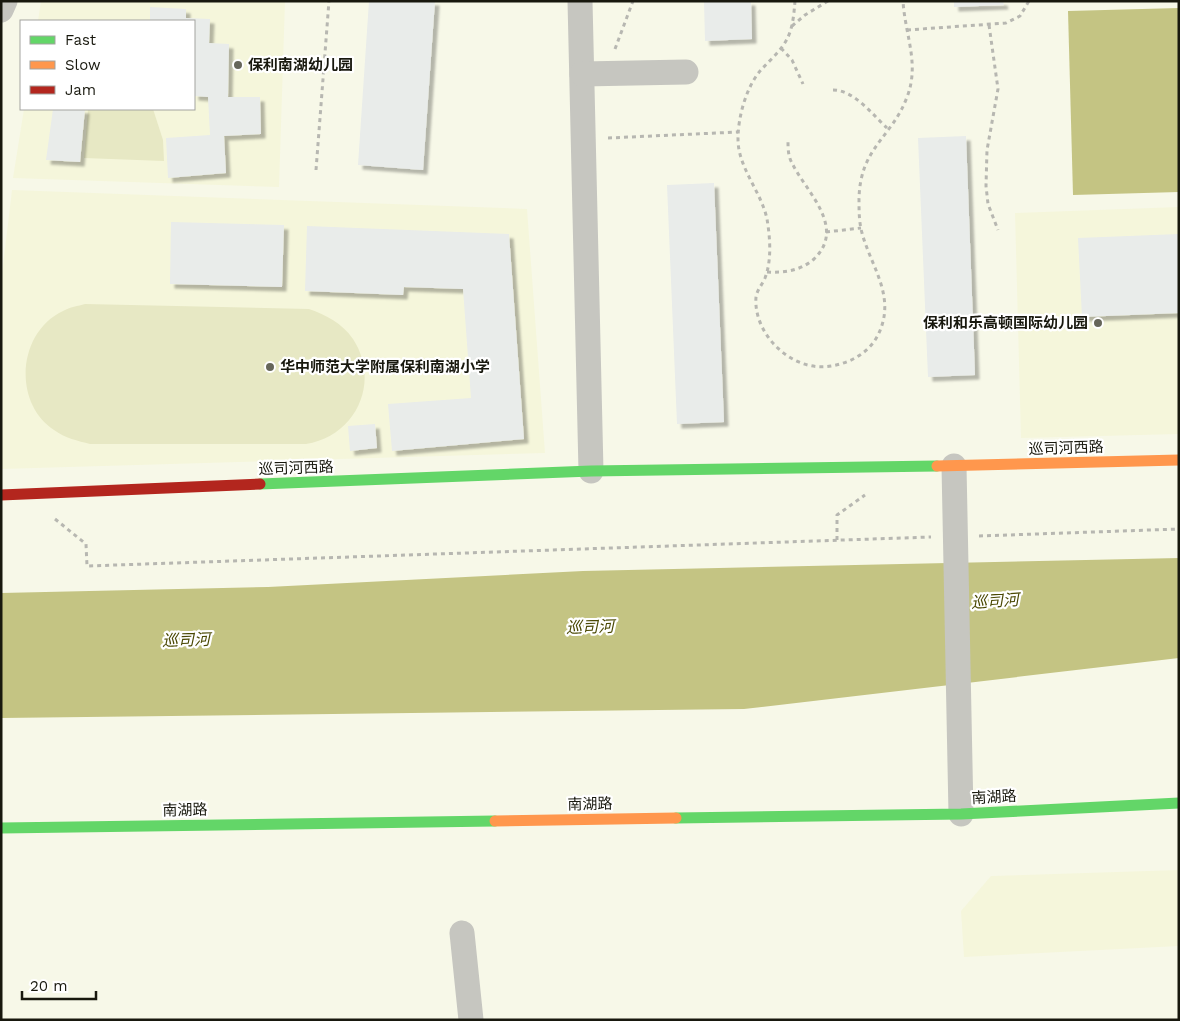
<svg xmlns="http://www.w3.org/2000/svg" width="1180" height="1021" viewBox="0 0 1180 1021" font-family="'Work Sans','Noto Sans SC',sans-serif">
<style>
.built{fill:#f5f6db}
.green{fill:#e7e8c4}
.water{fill:#c4c483}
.building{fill:#e9ecea;filter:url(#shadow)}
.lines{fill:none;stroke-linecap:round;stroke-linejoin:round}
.path{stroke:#b7b7b1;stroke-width:3;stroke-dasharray:4 4;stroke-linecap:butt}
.street{stroke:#c6c6c0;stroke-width:25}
.fast{stroke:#63d668;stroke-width:11}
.slow{stroke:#ff974d;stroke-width:11}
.jam{stroke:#b3261e;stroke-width:11}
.poi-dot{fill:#66665a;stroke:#fff;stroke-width:2}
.labels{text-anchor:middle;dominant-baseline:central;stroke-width:4.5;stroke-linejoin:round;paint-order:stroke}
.poi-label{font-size:15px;font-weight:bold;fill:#18180e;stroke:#fff;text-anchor:start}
.street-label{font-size:15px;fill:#18180e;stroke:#fff}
.water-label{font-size:16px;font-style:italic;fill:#4a4803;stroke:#fff}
</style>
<defs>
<filter id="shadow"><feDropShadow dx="4.5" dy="4.5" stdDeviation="1" flood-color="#0004"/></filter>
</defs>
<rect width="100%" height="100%" fill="#f7f8e8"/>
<g class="built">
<polygon points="41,1 285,1 279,187 13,178 24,109 194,109 194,21 38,21"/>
<polygon points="12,190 527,209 545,453 1,469 1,282"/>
<polygon points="1179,207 1179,434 1021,438 1015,213"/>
<polygon points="1179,870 1179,946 964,957 961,911 991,876"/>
</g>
<g class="green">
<polygon points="88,109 153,109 163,140 164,161 84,158"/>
<path d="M85,304L309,309C326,315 342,323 353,339C381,382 356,436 306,444H90C78,441 65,438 54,430C12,402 18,332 63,311C70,307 78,306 85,304Z"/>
</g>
<g class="water">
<polygon points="1179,8 1179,192 1073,195 1068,11"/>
<polygon points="1179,558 1179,658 744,709 1,718 1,593 268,587 583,571"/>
</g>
<g class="building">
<polygon points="369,1 435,1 423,170 358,165"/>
<polygon points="704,1 751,1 752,39 705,41"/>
<polygon points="954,1 1003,1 1004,5 954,7"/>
<polygon points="150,7 186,9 186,18 210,19 209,43 229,44 228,97 260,97 261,134 224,136 226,173 168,178 166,138 210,135 208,97 194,96 194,21 150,21"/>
<polygon points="53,109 85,109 80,162 46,160"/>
<polygon points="966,136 975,375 928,377 918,138"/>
<polygon points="714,183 724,422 677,424 667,185"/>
<polygon points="171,222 284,225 282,287 170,284"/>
<polygon points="307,226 509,234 524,439 392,451 388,404 471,398 463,289 404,287 403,295 305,291"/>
<polygon points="1179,234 1179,313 1082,317 1078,238"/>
<polygon points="375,424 377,448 350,451 348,426"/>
</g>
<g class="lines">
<g class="path">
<path d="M795,1C794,13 793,28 787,39C781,51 769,61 760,71C746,88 738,117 738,139C738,168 761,191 767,219C770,237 772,260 765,278C762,285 757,290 756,297C753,335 793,373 831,366C850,363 869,353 878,335C897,297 871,267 862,233C859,222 859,211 859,199C860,147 892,138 907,97C920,64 905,35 903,1"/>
<polyline points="989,25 998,89 987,150 986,186 988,204 998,230"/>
<polyline points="792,26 805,15 828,1"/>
<polyline points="907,30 1006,23 1020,16 1029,1"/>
<polyline points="781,48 792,60 803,84"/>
<polyline points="615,49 633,1"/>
<path d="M833,90C854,90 873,115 887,128"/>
<polyline points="608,138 738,132"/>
<polyline points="316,170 329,1"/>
<polyline points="826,232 861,228"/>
<path d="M767,272C784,273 800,271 814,259C847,227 806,192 792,163C788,156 788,148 788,140"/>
<polyline points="55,519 86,544 87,566 931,537"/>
<polyline points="979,536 1179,529"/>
<polyline points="837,540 837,515 865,495"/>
</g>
<g class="street">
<polyline points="580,1 591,471"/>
<polyline points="1,10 5,1"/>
<polyline points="582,74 686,72"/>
<polyline points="954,466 961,814"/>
<polyline points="462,933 471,1020"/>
</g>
<g class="fast">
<polyline points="260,484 591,471 937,466"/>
<polyline points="676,818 961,814 1179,803"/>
<polyline points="1,828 495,821"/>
</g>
<g class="slow">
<polyline points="937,466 1179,460"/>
<polyline points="495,821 676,818"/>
</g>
<polyline class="jam" points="1,495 260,484"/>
</g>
<g class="poi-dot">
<circle cx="238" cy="65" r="5"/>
<circle cx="1098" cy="323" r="5"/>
<circle cx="270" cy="367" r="5"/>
</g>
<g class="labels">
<g class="poi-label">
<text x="248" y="65">保利南湖幼儿园</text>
<text x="1088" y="323" text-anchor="end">保利和乐高顿国际幼儿园</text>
<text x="280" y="367">华中师范大学附属保利南湖小学</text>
</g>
<g class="street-label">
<text transform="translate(1066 448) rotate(-2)">巡司河西路</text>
<text transform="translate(296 468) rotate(-2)">巡司河西路</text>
<text transform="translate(994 797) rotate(-3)">南湖路</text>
<text transform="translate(590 804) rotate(-1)">南湖路</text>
<text transform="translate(185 810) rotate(-1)">南湖路</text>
</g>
<g class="water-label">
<text transform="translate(995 601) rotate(-4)">巡司河</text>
<text transform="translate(590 627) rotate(-2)">巡司河</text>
<text transform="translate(186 640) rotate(-2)">巡司河</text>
</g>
</g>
<rect width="1180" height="1021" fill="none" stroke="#18180e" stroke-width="5"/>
<rect x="20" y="20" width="175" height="90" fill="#ffffff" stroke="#a3a39f"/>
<rect x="30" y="36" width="25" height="8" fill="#63d668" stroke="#a3a39f"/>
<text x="65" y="45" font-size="15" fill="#18180e">Fast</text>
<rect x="30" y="61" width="25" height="8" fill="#ff974d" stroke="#a3a39f"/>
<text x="65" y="70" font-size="15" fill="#18180e">Slow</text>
<rect x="30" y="86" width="25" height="8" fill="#b3261e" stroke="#a3a39f"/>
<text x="65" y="95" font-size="15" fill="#18180e">Jam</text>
<path d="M22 991v8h74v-8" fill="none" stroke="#18180e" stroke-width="2.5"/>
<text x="30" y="991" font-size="15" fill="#18180e" stroke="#ffffff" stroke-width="4" paint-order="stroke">20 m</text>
</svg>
